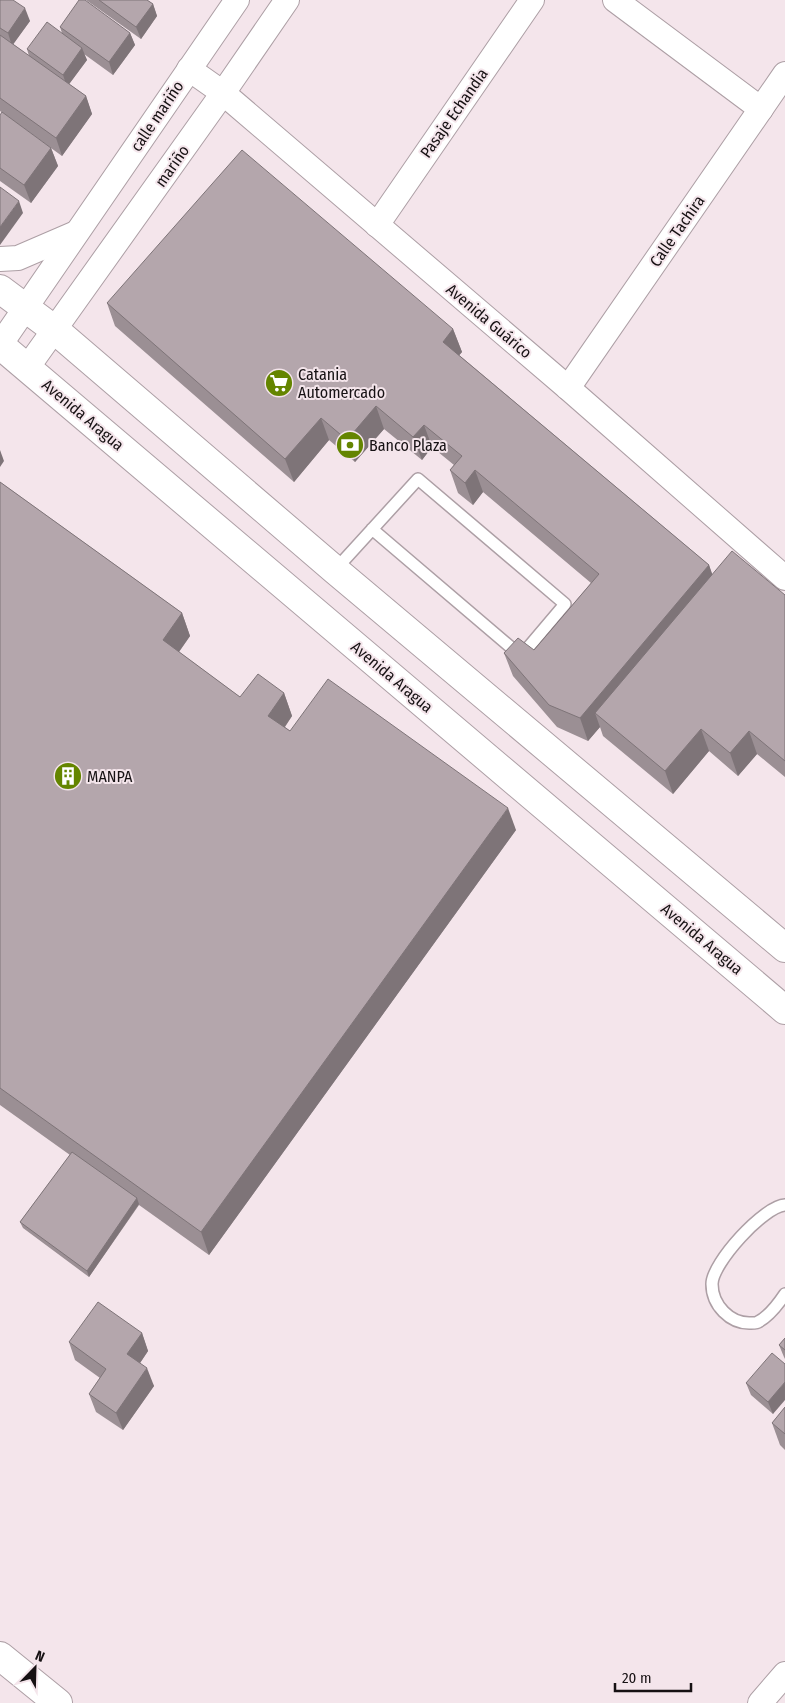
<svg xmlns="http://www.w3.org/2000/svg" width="785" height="1703" viewBox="0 0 785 1703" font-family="'Fira Sans Condensed',sans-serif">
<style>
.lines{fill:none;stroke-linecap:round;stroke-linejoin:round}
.service-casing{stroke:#ad9fa5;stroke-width:14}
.minor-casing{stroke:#ad9fa5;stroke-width:26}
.tertiary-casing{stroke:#ad9fa5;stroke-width:30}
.motorway-casing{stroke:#ad9fa5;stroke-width:30}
.service{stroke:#fff;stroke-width:11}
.minor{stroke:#fff;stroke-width:24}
.tertiary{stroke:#fff;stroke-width:28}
.motorway{stroke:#fff;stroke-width:28}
.wall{fill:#9b8f94}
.shaded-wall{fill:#7e7478}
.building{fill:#b4a6ac;stroke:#7e7478}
.labels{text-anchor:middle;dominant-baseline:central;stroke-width:4;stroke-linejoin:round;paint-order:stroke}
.street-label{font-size:16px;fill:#161113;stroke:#f4e5eb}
.poi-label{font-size:16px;fill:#161113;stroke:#f4e5eb;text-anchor:start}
</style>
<rect width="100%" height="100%" fill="#f4e5eb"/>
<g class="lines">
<defs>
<g id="service">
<polyline points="335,570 418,479 565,604 521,656 372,529"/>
<path d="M785,1205C764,1206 712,1263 712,1284C712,1305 730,1324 751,1323C753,1323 757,1323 758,1322C768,1317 779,1303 785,1294"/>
</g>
<g id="minor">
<polyline points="615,0 761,109"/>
<polyline points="189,69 223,93 568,388 785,578"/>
<polyline points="377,225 532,0"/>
<polyline points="0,259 18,258 76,233"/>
<polyline points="0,345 237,0"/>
<polyline points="27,368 223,93 287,0"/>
<polyline points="568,388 785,74"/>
<polyline points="760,1703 785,1674"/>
</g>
<g id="tertiary">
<polyline points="0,289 55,330 335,570 785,948"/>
<polyline points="0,345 785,1010"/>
</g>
<polyline id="motorway" points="0,1656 58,1703"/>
</defs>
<use href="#service" class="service-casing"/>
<use href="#minor" class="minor-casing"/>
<use href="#tertiary" class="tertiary-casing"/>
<use href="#motorway" class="motorway-casing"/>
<use href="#service" class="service"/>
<use href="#minor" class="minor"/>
<use href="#tertiary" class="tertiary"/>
<use href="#motorway" class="motorway"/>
</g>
<g class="wall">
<polygon points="0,0 30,21 13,44 29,56 27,49 62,33 60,27 130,33 135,45 113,75 84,54 87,60 69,84 86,96 92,114 62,156 0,111"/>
<polygon points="86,0 147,0 153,4 157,16 141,39"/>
<polygon points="0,115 51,148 58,166 31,203 0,181"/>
<polygon points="107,303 453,329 462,352 459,355 709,565 712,574 785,595 785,777 757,754 738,776 709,751 673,794 603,736 600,727 588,741 557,727 513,676 504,653 534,650 591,583 483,492 473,505 458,493 450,470 454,465 432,447 422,460 384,429 355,462 329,440 294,482 115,326"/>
<polygon points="0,482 182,613 190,636 179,652 240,697 284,693 292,716 285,727 290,731 516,830 209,1255 139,1205 89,1277 23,1228 20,1222 70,1155 0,1105"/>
<polygon points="142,1333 148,1351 140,1363 154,1386 123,1430 96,1412 89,1394 100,1378 75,1360 69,1342"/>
<polygon points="785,1338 785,1359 784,1357 779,1345"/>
<polygon points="785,1364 773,1414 751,1395 746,1383"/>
<polygon points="785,1407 785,1450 780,1445 772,1423"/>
</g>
<g class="shaded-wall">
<polygon points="153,4 157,16 141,39 136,27"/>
<polygon points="25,8 30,21 12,46 8,33"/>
<polygon points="130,33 135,45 113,75 109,62"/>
<polygon points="82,48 87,60 67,87 63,75"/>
<polygon points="86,96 92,114 62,156 56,138"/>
<polygon points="51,148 58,166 31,203 24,185"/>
<polygon points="19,201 23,213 0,245 0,227"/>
<polygon points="453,329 462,352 451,365 443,342"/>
<polygon points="376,406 384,429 355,462 347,440"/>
<polygon points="321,418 329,440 294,482 285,459"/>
<polygon points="424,425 432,447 422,460 413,437"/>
<polygon points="0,450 4,461 0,467"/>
<polygon points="475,470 483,492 473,505 465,483"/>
<polygon points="709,565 717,588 595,713 600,727 588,741 580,718"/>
<polygon points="182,613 190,636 171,663 163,640"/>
<polygon points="284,693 292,716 277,738 268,716"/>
<polygon points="701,729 709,751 673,794 665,771"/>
<polygon points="749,731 757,754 738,776 730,753"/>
<polygon points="508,808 516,830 209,1255 201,1232"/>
<polygon points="137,1198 139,1204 89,1277 87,1271"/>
<polygon points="142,1333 148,1351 134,1372 127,1354"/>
<polygon points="147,1368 154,1386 123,1430 116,1413"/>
<polygon points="785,1382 785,1400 773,1414 768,1402"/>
</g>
<g class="building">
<polygon points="0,0 13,0 25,8 8,33 0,28"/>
<polygon points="79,0 85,0 130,33 109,62 60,27"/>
<polygon points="99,0 147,0 153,4 136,27"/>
<polygon points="47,22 82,48 63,75 27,49"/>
<polygon points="0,35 86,96 56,138 0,98"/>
<polygon points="2,112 51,148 24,185 0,168 0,115"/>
<polygon points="242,150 453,329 443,342 709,565 580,718 549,705 504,653 518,638 534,650 599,574 475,470 465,483 450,470 462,456 424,425 413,437 376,406 347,440 321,418 285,459 107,303"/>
<polygon points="0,187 19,201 0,227"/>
<polygon points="0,482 182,613 163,640 240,697 258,674 284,693 268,716 290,731 328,679 508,808 201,1232 0,1088"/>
<polygon points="732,551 785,595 785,761 749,731 730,753 701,729 665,771 595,713"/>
<polygon points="72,1152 137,1198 87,1271 20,1222"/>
<polygon points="98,1302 142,1333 127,1354 147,1368 116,1413 89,1394 106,1369 69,1342"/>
<polygon points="785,1338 785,1350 779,1345"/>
<polygon points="772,1353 785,1364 785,1382 768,1402 746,1383"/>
<polygon points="785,1407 785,1434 772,1423"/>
</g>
<defs>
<symbol id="supermarket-disc" viewBox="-11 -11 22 22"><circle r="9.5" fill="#648500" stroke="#f4e5eb"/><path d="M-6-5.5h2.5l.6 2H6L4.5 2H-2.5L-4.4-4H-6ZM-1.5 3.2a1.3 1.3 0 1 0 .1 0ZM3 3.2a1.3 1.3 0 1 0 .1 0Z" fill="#fff"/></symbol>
<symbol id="bank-disc" viewBox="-11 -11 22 22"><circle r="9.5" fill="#648500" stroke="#f4e5eb"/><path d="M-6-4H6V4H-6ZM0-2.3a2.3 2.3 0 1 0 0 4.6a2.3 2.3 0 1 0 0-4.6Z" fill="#fff"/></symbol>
<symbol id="building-disc" viewBox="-11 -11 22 22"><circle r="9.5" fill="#648500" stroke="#f4e5eb"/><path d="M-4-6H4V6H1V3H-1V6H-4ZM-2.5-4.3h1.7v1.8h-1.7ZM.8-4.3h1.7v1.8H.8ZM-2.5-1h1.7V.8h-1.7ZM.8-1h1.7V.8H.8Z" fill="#fff"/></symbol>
</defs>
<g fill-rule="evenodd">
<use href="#supermarket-disc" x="263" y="367" width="32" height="32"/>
<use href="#bank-disc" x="334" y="429" width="32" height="32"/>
<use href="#building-disc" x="52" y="760" width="32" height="32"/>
</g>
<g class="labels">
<g class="street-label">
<text transform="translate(454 113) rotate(-55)">Pasaje Echandia</text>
<text transform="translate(157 116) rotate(-56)">calle mariño</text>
<text transform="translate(172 166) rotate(-55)">mariño</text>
<text transform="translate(677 231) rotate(-55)">Calle Tachira</text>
<text transform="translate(489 321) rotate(40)">Avenida Guárico</text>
<text transform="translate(83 415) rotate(40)">Avenida Aragua</text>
<text transform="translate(392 677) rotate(40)">Avenida Aragua</text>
<text transform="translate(702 939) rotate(40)">Avenida Aragua</text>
</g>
<g class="poi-label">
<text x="298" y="374">Catania<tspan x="298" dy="18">Automercado</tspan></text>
<text x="369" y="445">Banco Plaza</text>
<text x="87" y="776">MANPA</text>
</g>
</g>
<g transform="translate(35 1668) rotate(23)" stroke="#f4e5eb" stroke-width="4" paint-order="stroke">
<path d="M0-4L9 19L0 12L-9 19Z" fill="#161113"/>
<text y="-8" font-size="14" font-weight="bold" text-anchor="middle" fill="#161113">N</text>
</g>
<path d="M615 1683v8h76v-8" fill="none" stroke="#161113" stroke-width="2.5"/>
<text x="622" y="1683" font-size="15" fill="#161113" stroke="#f4e5eb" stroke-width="4" paint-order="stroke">20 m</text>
</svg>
